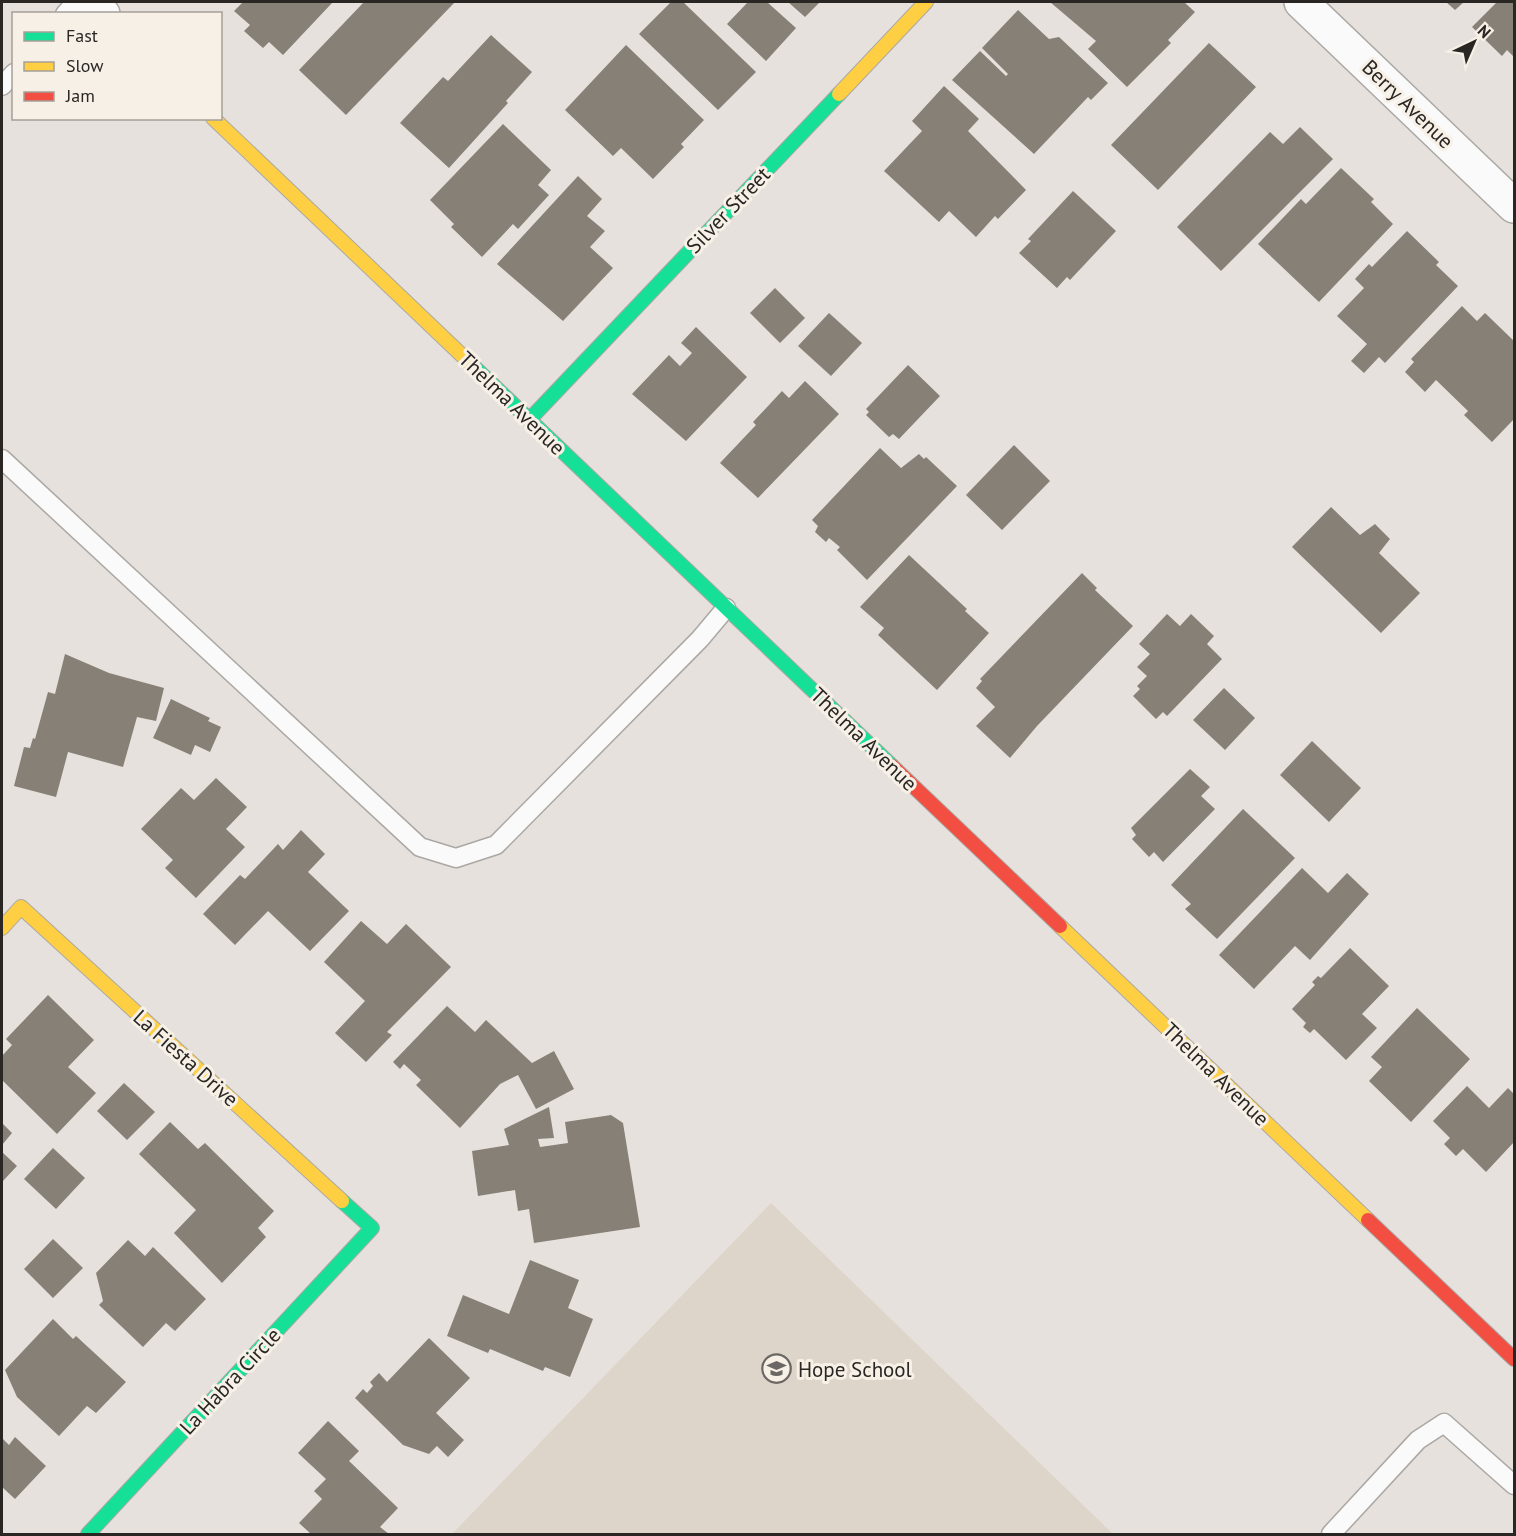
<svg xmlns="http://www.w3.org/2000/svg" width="1516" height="1536" viewBox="0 0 1516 1536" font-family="'PT Sans',sans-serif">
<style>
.built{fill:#ddd5ca}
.building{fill:#868076}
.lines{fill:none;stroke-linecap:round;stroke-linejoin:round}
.lane-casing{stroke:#aba8a4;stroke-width:21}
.street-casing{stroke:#aba8a4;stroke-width:36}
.fast-casing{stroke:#aba8a4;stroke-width:16}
.slow-casing{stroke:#aba8a4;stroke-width:16}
.jam-casing{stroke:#aba8a4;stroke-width:16}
.lane{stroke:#fbfafa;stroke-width:18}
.street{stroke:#fbfafa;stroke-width:33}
.fast{stroke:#16e098;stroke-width:14}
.slow{stroke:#ffcf43;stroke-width:14}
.jam{stroke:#f24e42;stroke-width:14}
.labels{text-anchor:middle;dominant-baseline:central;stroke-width:6;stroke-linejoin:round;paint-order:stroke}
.street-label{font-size:21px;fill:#292623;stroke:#f7f0e6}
.poi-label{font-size:21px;fill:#292623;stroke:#f7f0e6;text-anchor:start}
</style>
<rect width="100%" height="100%" fill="#e6e1dc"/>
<polygon class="built" points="771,1203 1113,1534 452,1534"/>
<g class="building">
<polygon points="243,2 330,2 332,3 283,55 269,42 263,48 244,31 250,25 234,11"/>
<polygon points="364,2 455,2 346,115 299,70"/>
<polygon points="671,2 683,2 756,72 718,110 639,34"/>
<polygon points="748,2 767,2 796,28 766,61 727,24"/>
<polygon points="788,2 820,2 805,17"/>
<polygon points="1050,2 1184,2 1195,12 1168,40 1171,43 1127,87 1088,49 1096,41"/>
<polygon points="1446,2 1464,2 1455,10"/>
<polygon points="1497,2 1514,2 1514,57 1507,50 1502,56 1472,27"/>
<polygon points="1018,10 1049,39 1059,37 1108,83 1091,100 1088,97 1034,154 952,80 980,51 1006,76 1008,74 982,48"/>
<polygon points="491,35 532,72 506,101 508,103 449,168 400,123 443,77 448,81"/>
<polygon points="1209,43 1256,87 1158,190 1111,145"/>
<polygon points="626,45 704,120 681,144 684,147 653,179 621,148 613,156 565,110"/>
<polygon points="944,86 979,119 968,131 1026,190 998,219 995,216 976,237 949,211 939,222 884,171 922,131 912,121"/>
<polygon points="503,124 551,170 538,185 549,195 518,229 513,224 482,257 451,227 454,224 430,200"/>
<polygon points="1300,127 1333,159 1221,271 1177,227 1270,132 1283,144"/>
<polygon points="1341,168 1374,199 1371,202 1393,224 1319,302 1258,244 1301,199 1306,204"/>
<polygon points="578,176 602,199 587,216 605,231 590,247 613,268 563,321 497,264"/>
<polygon points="1073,191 1116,231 1070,280 1067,277 1057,288 1019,253 1031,241 1028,239"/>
<polygon points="1407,231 1439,262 1436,265 1458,286 1385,363 1379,357 1364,373 1351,361 1367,344 1337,316 1364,288 1355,279 1369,264 1372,267"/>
<polygon points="775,288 805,318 780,343 750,313"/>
<polygon points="1462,306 1477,321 1485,313 1514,341 1514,419 1492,442 1464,415 1468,411 1436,380 1425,392 1405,372 1414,362 1411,359"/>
<polygon points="829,313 862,343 831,376 798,346"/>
<polygon points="696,327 747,377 686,441 632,394 669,355 680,366 692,353 681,343"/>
<polygon points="908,365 940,396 899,439 893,434 889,437 866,415 869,412 866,409"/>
<polygon points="805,381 839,414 758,498 720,463 756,425 753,422 782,391 789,398"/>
<polygon points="1014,445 1050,481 1002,530 966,495"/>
<polygon points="880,448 901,468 919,454 924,459 926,457 957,486 867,580 837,550 840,547 829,538 826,542 815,532 818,526 812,520"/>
<polygon points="1331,507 1360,535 1375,524 1390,539 1379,553 1420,593 1381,633 1292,547"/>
<polygon points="909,555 967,609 965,611 989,633 937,690 878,635 884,628 860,607"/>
<polygon points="1082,573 1097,588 1095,590 1133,626 1037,726 1010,758 976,726 995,707 976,688 982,681 980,679"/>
<polygon points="1167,614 1180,626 1191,614 1214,636 1207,644 1222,659 1167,716 1163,712 1156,719 1133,696 1140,689 1137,686 1147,676 1137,667 1150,654 1139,644"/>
<polygon points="65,654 109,673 164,688 156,721 137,717 123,767 68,752 56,797 14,786 24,747 30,748 33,738 35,739 48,692 55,694"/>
<polygon points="1224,688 1255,718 1225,750 1193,720"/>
<polygon points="171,699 210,718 208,721 221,727 210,752 195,745 191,755 153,738"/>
<polygon points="1312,741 1361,788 1329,822 1280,775"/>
<polygon points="1190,769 1210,787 1201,796 1215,809 1163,862 1154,852 1149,857 1132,839 1136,835 1131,828"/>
<polygon points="216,778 247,807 226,829 245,847 196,898 165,868 173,860 141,829 181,788 194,800"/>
<polygon points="1243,809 1295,858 1217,939 1185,909 1191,904 1171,885"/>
<polygon points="301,830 325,854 308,872 349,911 310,951 268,911 235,945 203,914 240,875 245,879 278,844 283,850"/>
<polygon points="1302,868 1328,893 1347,873 1369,894 1310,960 1295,946 1254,989 1219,955"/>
<polygon points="361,921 387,944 406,924 451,967 387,1032 392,1035 366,1062 335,1033 365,1001 324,962"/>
<polygon points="1350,948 1389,986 1362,1014 1377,1028 1346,1060 1314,1029 1310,1033 1303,1027 1306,1023 1292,1009 1315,985 1312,982 1318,976 1321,978"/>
<polygon points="48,995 94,1040 68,1067 96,1093 57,1134 2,1080 2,1056 12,1045 6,1039"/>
<polygon points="447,1006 475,1032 486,1020 532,1063 554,1051 574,1089 536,1109 518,1075 500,1084 460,1128 416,1085 421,1080 404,1064 400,1069 393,1062"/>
<polygon points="1417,1008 1470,1059 1411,1122 1369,1081 1382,1067 1371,1057"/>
<polygon points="124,1083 155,1112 127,1140 97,1111"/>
<polygon points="1467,1086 1489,1108 1508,1088 1514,1094 1514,1142 1486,1172 1463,1149 1456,1156 1444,1144 1450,1138 1433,1121"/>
<polygon points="549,1107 554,1138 538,1139 540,1147 568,1143 565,1122 611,1115 623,1123 640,1227 534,1243 529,1209 518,1211 515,1190 478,1196 472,1151 509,1145 504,1129"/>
<polygon points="170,1122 198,1149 205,1143 274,1211 258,1228 266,1237 222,1283 174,1233 196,1210 139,1154"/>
<polygon points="2,1123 12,1133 2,1145"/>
<polygon points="53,1148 85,1178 56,1209 24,1179"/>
<polygon points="2,1152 17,1166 2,1182"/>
<polygon points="53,1239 83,1268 53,1298 24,1269"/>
<polygon points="128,1240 145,1256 153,1247 206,1299 175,1331 166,1323 143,1347 99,1305 103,1301 96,1273"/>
<polygon points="530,1260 579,1280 568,1308 593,1319 570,1377 545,1367 543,1371 490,1349 488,1353 447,1336 463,1295 509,1314"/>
<polygon points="53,1319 73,1339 76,1336 126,1382 96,1413 87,1406 59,1436 17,1397 5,1370"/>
<polygon points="429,1338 470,1378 436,1413 464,1440 448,1457 437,1446 429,1454 403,1445 355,1398 363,1389 367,1393 373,1386 370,1382 379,1373 387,1382"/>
<polygon points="328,1421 359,1451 349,1461 398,1508 380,1527 389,1534 311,1534 299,1523 322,1499 314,1491 326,1479 298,1453"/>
<polygon points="15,1437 46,1466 15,1499 2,1487 2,1438 9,1445"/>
</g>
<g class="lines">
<defs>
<g id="lane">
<polyline points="65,14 76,2"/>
<polyline points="2,86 14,73"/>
<polyline points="2,459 420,847 456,858 496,845 700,639 726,608"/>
<polyline points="1331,1534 1418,1440 1444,1423 1514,1485"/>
</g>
<g id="street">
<polyline points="90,2 103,14"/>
<polyline points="1301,2 1514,206"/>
</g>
<g id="fast">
<polyline points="471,364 892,766"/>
<polyline points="530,419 839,94"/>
<polyline points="88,1534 372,1228 342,1201"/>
</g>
<g id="slow">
<polyline points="839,94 926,2"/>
<polyline points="213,118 471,364"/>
<polyline points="1060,926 1368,1220"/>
<polyline points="2,928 21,907 342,1201"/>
</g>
<g id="jam">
<polyline points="892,766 1060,926"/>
<polyline points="1368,1220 1514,1359"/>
</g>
</defs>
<use href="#lane" class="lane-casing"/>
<use href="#street" class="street-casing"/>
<use href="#fast" class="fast-casing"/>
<use href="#slow" class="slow-casing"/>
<use href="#jam" class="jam-casing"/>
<use href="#lane" class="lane"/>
<use href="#street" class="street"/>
<use href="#fast" class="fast"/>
<use href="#slow" class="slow"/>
<use href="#jam" class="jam"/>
</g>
<defs>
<symbol id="school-ring" viewBox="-11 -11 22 22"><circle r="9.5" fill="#f7f0e6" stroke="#6b6764" stroke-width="1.5"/><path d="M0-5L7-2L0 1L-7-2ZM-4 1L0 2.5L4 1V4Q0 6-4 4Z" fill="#6b6764"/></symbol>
</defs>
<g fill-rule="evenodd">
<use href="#school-ring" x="760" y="1352" width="33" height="33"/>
</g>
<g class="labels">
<g class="street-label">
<text transform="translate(1408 104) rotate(44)">Berry Avenue</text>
<text transform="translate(728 210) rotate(-46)">Silver Street</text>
<text transform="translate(512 403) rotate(44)">Thelma Avenue</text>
<text transform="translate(864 739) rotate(44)">Thelma Avenue</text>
<text transform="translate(186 1058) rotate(42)">La Fiesta Drive</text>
<text transform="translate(1216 1074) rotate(44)">Thelma Avenue</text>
<text transform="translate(230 1381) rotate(-47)">La Habra Circle</text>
</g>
<g class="poi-label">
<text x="798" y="1369">Hope School</text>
</g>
</g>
<rect width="1516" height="1536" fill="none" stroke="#292623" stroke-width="6"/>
<rect x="12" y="12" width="210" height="108" fill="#f7f0e6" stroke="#a59f98" stroke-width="1.5"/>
<rect x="24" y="32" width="30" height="9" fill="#16e098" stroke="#a59f98" stroke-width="1.5"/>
<text x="66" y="42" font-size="18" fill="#292623">Fast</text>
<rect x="24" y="62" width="30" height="9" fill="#ffcf43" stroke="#a59f98" stroke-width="1.5"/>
<text x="66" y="72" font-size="18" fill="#292623">Slow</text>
<rect x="24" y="92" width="30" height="9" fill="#f24e42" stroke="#a59f98" stroke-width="1.5"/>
<text x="66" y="102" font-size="18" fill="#292623">Jam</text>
<g transform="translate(1474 42) rotate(44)" stroke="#f7f0e6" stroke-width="4.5" paint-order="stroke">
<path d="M0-4.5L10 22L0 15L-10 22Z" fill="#292623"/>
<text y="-9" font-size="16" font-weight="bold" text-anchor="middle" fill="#292623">N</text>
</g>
</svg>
